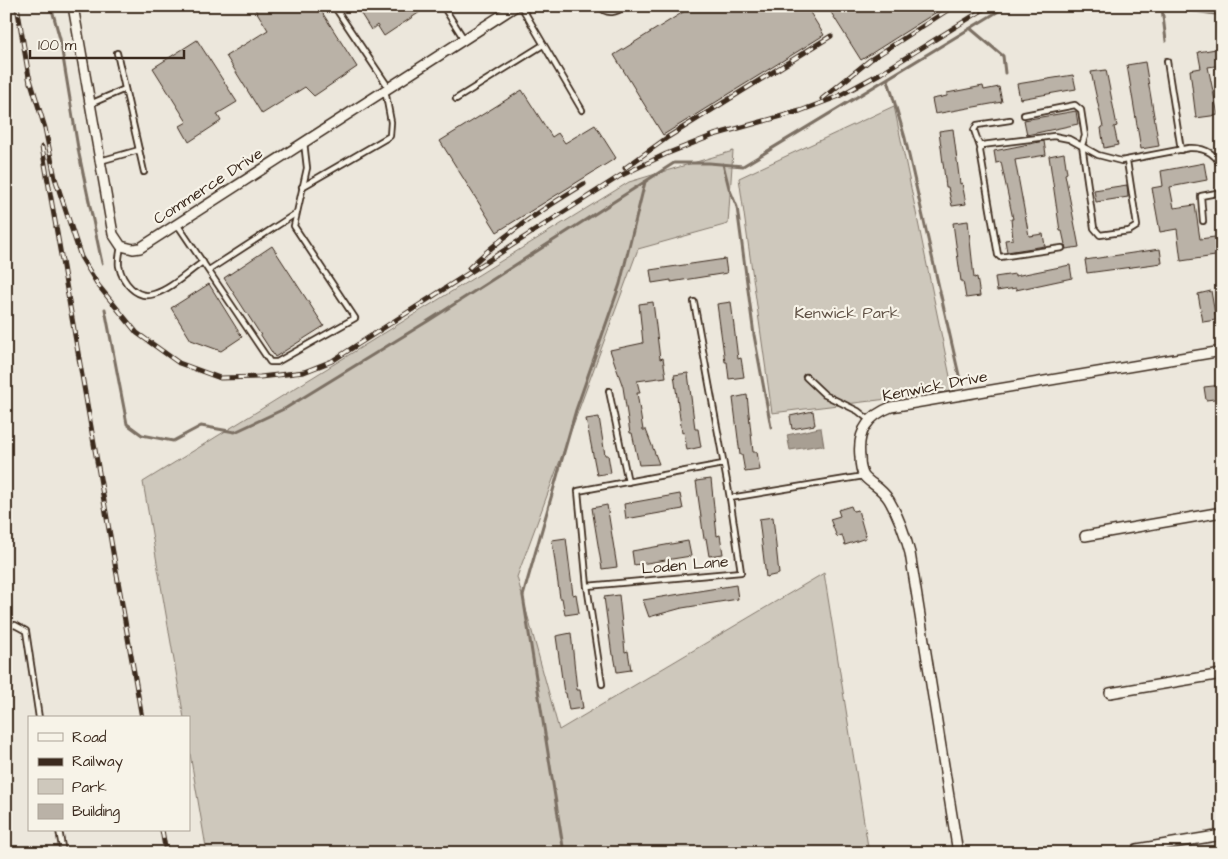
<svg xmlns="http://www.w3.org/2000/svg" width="1228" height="859" viewBox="0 0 1228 859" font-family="'Architects Daughter',sans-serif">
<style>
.green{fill:#cec8bc;stroke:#84796d}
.water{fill:#a89f93;stroke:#7c7064}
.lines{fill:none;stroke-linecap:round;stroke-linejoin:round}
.stream{stroke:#7c7064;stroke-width:3}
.building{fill:#bab2a7;stroke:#3b2a1e}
.service-casing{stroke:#3b2a1e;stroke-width:8}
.minor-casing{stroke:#3b2a1e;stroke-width:12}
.service{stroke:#f7f3e8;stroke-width:4.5}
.minor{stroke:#f7f3e8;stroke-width:9}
.rail-casing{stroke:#3b2a1e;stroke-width:5}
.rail{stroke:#f7f3e8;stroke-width:3;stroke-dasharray:9;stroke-linecap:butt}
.labels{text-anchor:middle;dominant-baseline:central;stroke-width:4.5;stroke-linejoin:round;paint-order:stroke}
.street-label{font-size:16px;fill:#3b2a1e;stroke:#f7f3e8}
.park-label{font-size:16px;fill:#605246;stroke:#f7f3e8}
</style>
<rect width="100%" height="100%" fill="#ece7dc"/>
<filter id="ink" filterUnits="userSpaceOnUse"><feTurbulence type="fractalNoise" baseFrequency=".02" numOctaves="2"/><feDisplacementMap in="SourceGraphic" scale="10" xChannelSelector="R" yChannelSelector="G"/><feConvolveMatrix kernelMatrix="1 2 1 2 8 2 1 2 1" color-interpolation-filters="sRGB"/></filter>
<g filter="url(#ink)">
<g class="green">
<polygon points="894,106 953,391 772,413 739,178"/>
<polygon points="733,151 728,224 638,249 517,577 559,730 824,573 869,853 207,853 189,748 189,718 184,718 143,482 629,182"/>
</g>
<polygon class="water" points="819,428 821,428 824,447 821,445 790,450 787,435"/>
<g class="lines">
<g class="stream">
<polyline points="51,6 60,39 79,154 102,263"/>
<polyline points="1160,6 1222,15"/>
<polyline points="1162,8 1166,41"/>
<polyline points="971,29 1003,56 1005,73"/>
<polyline points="888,80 905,138 961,384"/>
<polyline points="723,164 729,188 737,207 754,335 771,427"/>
<polyline points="105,309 127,424 142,435 173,441 201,426 235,432 286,408 428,321 674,163 709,163 743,166 1007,6"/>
<polyline points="564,853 523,596 576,410 620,284 645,182"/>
</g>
</g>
<g class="building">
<polygon points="253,6 318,6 357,67 314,96 305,87 262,114 226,56 268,30"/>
<polygon points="356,6 429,6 384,36 377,25 371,30"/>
<polygon points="693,6 806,6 824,35 663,135 614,55"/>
<polygon points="827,6 946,6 861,60"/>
<polygon points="197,40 237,102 217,114 221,121 189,142 180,126 187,122 153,68"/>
<polygon points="1222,48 1222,65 1208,67 1218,115 1196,118 1190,70 1201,68 1198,52"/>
<polygon points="1145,62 1159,146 1141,149 1127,65"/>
<polygon points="1106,70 1117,126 1114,127 1118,145 1104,148 1101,128 1103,127 1091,72"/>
<polygon points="1073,75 1076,89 1020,99 1017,84"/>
<polygon points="983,86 984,90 999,87 1002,102 935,114 932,99 947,96 947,93"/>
<polygon points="522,90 552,137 558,133 565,143 595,125 616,158 497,232 440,141"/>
<polygon points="1076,111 1078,124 1027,135 1024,120"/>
<polygon points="953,129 960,184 962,183 966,204 952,206 948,187 946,187 939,131"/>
<polygon points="1044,141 1046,155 1015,160 1029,236 1043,234 1045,246 1007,252 1005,240 1013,239 1011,219 1013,219 1001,162 996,163 994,151"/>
<polygon points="1064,153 1067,173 1065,174 1079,247 1066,249 1062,231 1060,231 1049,156"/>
<polygon points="1204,163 1207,180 1170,187 1174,208 1195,205 1200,239 1222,236 1222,255 1181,261 1177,229 1160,232 1152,188 1163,186 1161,171"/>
<polygon points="1127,185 1128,197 1096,202 1094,190"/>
<polygon points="968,221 974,278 977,277 980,296 966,298 963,281 961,281 953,223"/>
<polygon points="272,246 324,326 275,357 224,278"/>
<polygon points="1160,249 1162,263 1087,273 1085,260"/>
<polygon points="725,259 727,273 671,282 671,280 652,283 650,270"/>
<polygon points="1070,265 1072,278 1016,290 1016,288 997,291 995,277 1015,274 1015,276"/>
<polygon points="209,284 242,337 221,351 191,340 171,308"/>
<polygon points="1211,291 1216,320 1203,322 1198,294"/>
<polygon points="653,302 660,359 663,358 666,377 637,381 640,393 637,393 643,430 646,430 659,464 639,465 632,433 630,433 623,387 610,350 643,343 639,304"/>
<polygon points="731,302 738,359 741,358 744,377 729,379 727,362 725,362 717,304"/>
<polygon points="688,373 695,429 698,429 701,447 687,450 684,432 682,433 674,375"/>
<polygon points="1222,385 1222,398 1206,400 1204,387"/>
<polygon points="747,395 753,452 757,452 760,470 745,472 742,455 740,455 733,398"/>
<polygon points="813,411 815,425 792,429 790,416"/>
<polygon points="599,417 605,455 608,455 611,473 597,475 586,419"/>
<polygon points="711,479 717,536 720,535 723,554 709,556 706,538 704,539 696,481"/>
<polygon points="680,494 683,509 626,519 624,504"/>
<polygon points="607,505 617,567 602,569 592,508"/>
<polygon points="851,506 853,511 858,510 866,538 845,545 842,535 837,537 830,519 840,516 838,510"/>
<polygon points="773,517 779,574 766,577 759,519"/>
<polygon points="566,538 573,595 576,594 579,613 565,615 562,598 560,598 552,540"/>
<polygon points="688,541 691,556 634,565 632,551"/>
<polygon points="736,585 738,599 682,608 649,617 643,600"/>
<polygon points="619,595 625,652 628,651 631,670 617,672 614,655 612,655 604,597"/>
<polygon points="571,633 577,690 580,690 583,708 569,710 566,693 564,693 556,636"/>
</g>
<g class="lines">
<defs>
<g id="service">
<polyline points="334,6 389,88"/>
<polyline points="443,6 464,39"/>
<polyline points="521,6 582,110"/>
<path d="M600,6C607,16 617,12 625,6"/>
<polyline points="117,53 144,172"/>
<polyline points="1167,61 1181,150"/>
<polyline points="456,99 543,45"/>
<polyline points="90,104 125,89"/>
<polyline points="1024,115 1075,105 1081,110 1085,136 1082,145 1094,228 1100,235 1129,231 1137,226 1127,161"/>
<polyline points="980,147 974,130 977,125 1010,120"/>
<polyline points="100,161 139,150"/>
<polyline points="1220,162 1222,146"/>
<polyline points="302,187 390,136 391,122 385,90"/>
<polyline points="1203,221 1201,196 1222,192"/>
<polyline points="177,224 270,362 277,362 355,318 294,226 307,168 304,142"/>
<path d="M121,246C120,252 118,260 119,266C122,281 136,300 154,294C171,289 188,272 203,262"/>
<path d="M1062,248L1000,257L998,255L980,151L982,145L1054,136L1069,139L1098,155L1121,161L1189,148C1206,147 1219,155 1222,172"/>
<polyline points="209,270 295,214"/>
<polyline points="694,302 730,498 864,476"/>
<polyline points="806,377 825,395 858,411 869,420"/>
<polyline points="609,391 628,482"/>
<polyline points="723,464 578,491 587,586 741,572 730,498"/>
<polyline points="587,586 602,684"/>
<polyline points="6,626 15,625 26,631 39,718"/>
<polyline points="59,830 63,853"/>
</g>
<g id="minor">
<polyline points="73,6 113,234 121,246 133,249 140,248 516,6"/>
<polyline points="1085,536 1222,512"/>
<polyline points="1110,693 1222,674"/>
<polyline points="1137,849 1222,835"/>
<path d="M958,853L910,553C905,534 899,517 889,500C881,487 870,484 864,476C861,471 860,463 860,457C857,431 868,416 891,407L1222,351"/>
</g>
</defs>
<use href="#service" class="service-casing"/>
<use href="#minor" class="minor-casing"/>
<use href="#service" class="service"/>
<use href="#minor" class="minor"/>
<defs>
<g id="rail">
<polyline points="17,6 30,83"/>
<polyline points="29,76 45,128 55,178 81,257 98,285 137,333 179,363 220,378 260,377 304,372 332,361 620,176 666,154 714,135 800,111 837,97 881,73 989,6"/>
<polyline points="822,99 870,60 954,6"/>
<polyline points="42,147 142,718"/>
<polyline points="625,168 668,137 831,36"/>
<path d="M469,268C504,234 543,209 584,184"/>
<polyline points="162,830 166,853"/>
</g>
</defs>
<use href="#rail" class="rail-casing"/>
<use href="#rail" class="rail"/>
</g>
</g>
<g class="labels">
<g class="street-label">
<text transform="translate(208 186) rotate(-33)">Commerce Drive</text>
<text transform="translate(935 386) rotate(-11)">Kenwick Drive</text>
<text transform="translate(685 565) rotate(-5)">Loden Lane</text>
</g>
<g class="park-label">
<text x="847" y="313">Kenwick Park</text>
</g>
</g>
<rect width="1228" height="859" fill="none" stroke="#f7f3e8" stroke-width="25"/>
<rect x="12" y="12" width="1203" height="834" fill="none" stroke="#3b2a1e" stroke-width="2" filter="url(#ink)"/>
<rect x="28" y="716" width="162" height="115" fill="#f7f3e8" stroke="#aca397"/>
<rect x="38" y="733" width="25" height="8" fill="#f7f3e8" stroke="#aca397"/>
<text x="72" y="742" font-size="15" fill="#3b2a1e">Road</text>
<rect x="38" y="758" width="25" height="8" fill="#3b2a1e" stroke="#aca397"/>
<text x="72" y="766" font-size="15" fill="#3b2a1e">Railway</text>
<rect x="38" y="779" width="25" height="15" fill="#cec8bc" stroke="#aca397"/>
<text x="72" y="792" font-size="15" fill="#3b2a1e">Park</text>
<rect x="38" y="804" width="25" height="15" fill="#bab2a7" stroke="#aca397"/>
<text x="72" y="816" font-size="15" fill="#3b2a1e">Building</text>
<path d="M30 50v8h154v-8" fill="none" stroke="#3b2a1e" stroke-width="2.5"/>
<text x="38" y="50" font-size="15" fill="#3b2a1e" stroke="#f7f3e8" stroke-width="4" paint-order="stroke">100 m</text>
</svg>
